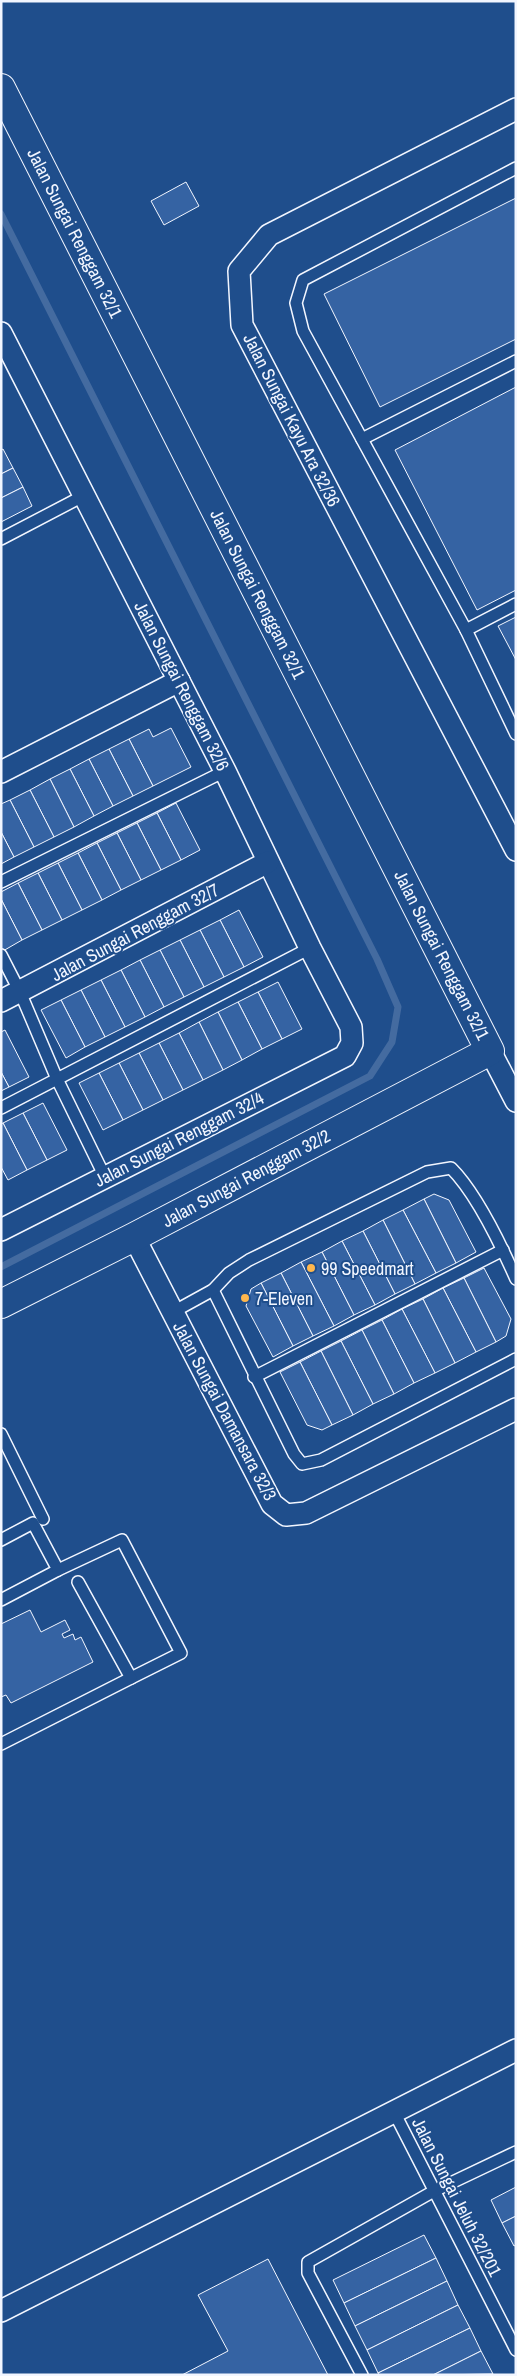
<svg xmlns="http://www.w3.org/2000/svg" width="517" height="2376" viewBox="0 0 517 2376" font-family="'Archivo Narrow',sans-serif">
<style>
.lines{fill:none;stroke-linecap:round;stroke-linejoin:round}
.stream{stroke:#446ba0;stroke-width:7}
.building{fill:#3563a3;stroke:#f2f6ff}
.lane-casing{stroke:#f2f6ff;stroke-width:14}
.street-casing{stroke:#f2f6ff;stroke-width:24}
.secondary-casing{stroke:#f2f6ff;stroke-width:30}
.lane{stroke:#1f4e8c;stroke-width:11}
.street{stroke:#1f4e8c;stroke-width:21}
.secondary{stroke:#1f4e8c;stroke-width:28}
.poi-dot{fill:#ffb74d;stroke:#1f4e8c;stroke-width:2}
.labels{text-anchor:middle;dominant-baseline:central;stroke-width:4;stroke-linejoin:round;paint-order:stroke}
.street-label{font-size:18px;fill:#f2f6ff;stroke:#1f4e8c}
.poi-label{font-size:18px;fill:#f2f6ff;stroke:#1f4e8c;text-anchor:start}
</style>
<rect width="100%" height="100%" fill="#1f4e8c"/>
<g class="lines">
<polyline class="stream" points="1,214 377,959 398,1007 392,1042 370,1076 1,1267"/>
</g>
<g class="building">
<polygon points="186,182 199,206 164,225 151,201"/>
<polygon points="516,198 516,339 380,407 324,294"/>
<polygon points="516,387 516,590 477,610 395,450"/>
<polygon points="3,449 13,468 1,474 1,450"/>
<polygon points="13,468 23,487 1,498 1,474"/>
<polygon points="23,487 32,506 1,522 1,498"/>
<polygon points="516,617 516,660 498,626"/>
<polygon points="171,728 191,767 153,786 129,739 149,729 153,737"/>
<polygon points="129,739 153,786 133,796 109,749"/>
<polygon points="109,749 133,796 113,806 89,759"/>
<polygon points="89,759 113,806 94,816 70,769"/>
<polygon points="70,769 94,816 74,827 50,779"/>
<polygon points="50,779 74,827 54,837 30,790"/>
<polygon points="30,790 54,837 34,847 10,800"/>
<polygon points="10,800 34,847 14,857 1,832 1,804"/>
<polygon points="176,803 200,850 181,860 157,813"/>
<polygon points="157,813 181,860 161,870 137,823"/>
<polygon points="137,823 161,870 141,880 117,833"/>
<polygon points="1,832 14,857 1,864"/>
<polygon points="117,833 141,880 121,890 97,843"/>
<polygon points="97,843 121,890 102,900 78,853"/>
<polygon points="78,853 102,900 82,910 58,863"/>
<polygon points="58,863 82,910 62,920 38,873"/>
<polygon points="38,873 62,920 42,930 18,883"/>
<polygon points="18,883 42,930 22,940 1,899 1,892"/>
<polygon points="1,899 22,940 3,951 1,948"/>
<polygon points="239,910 263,957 244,967 220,920"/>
<polygon points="220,920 244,967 224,977 200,930"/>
<polygon points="200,930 224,977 204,987 180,940"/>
<polygon points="180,940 204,987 184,997 160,950"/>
<polygon points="160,950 184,997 164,1007 140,960"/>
<polygon points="140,960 164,1007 145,1017 121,970"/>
<polygon points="121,970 145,1017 125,1027 101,980"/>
<polygon points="101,980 125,1027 105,1037 81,990"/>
<polygon points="278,982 302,1029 282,1039 258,992"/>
<polygon points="81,990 105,1037 85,1047 61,1000"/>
<polygon points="258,992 282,1039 262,1049 238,1002"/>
<polygon points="61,1000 85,1047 66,1058 41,1010"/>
<polygon points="238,1002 262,1049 242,1060 218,1012"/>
<polygon points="218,1012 242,1060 223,1070 199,1022"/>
<polygon points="199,1022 223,1070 203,1080 179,1033"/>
<polygon points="5,1030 29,1077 9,1087 1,1072 1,1032"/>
<polygon points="179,1033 203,1080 183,1090 159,1043"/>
<polygon points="159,1043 183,1090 163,1100 139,1053"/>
<polygon points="139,1053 163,1100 143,1110 119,1063"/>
<polygon points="119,1063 143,1110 123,1120 99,1073"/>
<polygon points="1,1072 9,1087 1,1091"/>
<polygon points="99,1073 123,1120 103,1130 79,1083"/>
<polygon points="43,1103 67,1150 47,1160 23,1113"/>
<polygon points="23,1113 47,1160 27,1170 3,1123"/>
<polygon points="3,1123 27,1170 8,1180 1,1167 1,1124"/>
<polygon points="434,1194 449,1200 476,1252 456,1263 424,1199"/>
<polygon points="424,1199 456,1263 436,1273 403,1210"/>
<polygon points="403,1210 436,1273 415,1284 383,1220"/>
<polygon points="383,1220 415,1284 395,1294 363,1231"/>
<polygon points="363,1231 395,1294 375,1305 342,1241"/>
<polygon points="342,1241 375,1305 354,1315 322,1252"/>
<polygon points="322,1252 354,1315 334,1326 301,1262"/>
<polygon points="301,1262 334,1326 313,1336 281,1273"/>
<polygon points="484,1268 511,1319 506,1336 496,1342 464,1278"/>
<polygon points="281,1273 313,1336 293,1346 261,1283"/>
<polygon points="464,1278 496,1342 476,1352 443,1288"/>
<polygon points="261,1283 293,1346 273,1357 246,1306 251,1289"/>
<polygon points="443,1288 476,1352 455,1363 423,1299"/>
<polygon points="423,1299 455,1363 435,1373 402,1309"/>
<polygon points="402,1309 435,1373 414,1383 382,1320"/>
<polygon points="382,1320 414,1383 394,1394 362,1330"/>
<polygon points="362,1330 394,1394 373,1404 341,1341"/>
<polygon points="341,1341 373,1404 353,1415 321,1351"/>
<polygon points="321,1351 353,1415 332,1425 300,1362"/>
<polygon points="300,1362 332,1425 322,1430 307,1425 280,1372"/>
<polygon points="30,1610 41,1632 65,1620 70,1630 62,1634 64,1638 73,1634 75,1640 81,1637 93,1662 11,1703 6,1695 1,1697 1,1624"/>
<polygon points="516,2187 516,2216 502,2223 491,2200"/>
<polygon points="516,2216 516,2245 514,2246 502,2223"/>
<polygon points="424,2235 436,2258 344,2303 333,2280"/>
<polygon points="436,2258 447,2281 355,2326 344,2303"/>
<polygon points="268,2259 328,2375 182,2375 228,2351 198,2295"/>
<polygon points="447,2281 458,2305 367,2350 355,2326"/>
<polygon points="458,2305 470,2328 378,2373 367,2350"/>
<polygon points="470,2328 481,2351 433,2375 379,2375 378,2373"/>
<polygon points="481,2351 493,2374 433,2375"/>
</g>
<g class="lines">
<defs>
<g id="lane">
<polyline points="516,168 303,280 296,303 303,331 466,630 516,604"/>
<polyline points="362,439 516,361"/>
<polyline points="1,539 85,495"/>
<polyline points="466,630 516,734"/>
<polyline points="1,882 225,771"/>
<polyline points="1,955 20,992 57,1079 105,1177"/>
<polyline points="1,1108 310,948"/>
<polyline points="213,1290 294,1454 302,1464 321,1460 516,1359"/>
<path d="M173,1312L213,1290L229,1273L249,1260L427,1172L451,1168C477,1194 501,1245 516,1279"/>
<polyline points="254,1377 503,1250"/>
<polyline points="1,1434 43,1519"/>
<polyline points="1,1540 33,1523 58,1570 1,1600"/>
<polyline points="58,1570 122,1540 181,1653 131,1678 78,1582"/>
<polyline points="1,1744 131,1678"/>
<polyline points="394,2112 516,2350"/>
<polyline points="362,2375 308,2273 308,2262 434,2191 516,2152"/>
</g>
<g id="street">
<polyline points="516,109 269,235 239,271 242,325 516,850"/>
<polyline points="1,333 225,771 310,948 351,1027 352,1043 345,1056 1,1230"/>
<polyline points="1,772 179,681"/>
<polyline points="1,1001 268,862"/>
<polyline points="490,1051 516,1101"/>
<polyline points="134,1237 272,1504 286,1515 306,1513 516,1409"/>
<polyline points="1,2311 516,2050"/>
</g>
<polyline id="secondary" points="1,88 490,1051 134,1237 1,1304"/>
</defs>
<use href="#lane" class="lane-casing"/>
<use href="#street" class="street-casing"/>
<use href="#secondary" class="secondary-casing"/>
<use href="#lane" class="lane"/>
<use href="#street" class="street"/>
<use href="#secondary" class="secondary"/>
</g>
<g class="poi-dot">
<circle cx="311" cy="1268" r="5"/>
<circle cx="245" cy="1298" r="5"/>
</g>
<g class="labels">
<g class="street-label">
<text transform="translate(75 233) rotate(63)">Jalan Sungai Renggam 32/1</text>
<text transform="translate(292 420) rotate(63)">Jalan Sungai Kayu Ara 32/36</text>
<text transform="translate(258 594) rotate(63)">Jalan Sungai Renggam 32/1</text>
<text transform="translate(182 686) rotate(63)">Jalan Sungai Renggam 32/6</text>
<text transform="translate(135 932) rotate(-28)">Jalan Sungai Renggam 32/7</text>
<text transform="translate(442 955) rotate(63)">Jalan Sungai Renggam 32/1</text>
<text transform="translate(179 1139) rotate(-27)">Jalan Sungai Renggam 32/4</text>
<text transform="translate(246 1178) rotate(-28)">Jalan Sungai Renggam 32/2</text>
<text transform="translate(225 1411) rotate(62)">Jalan Sungai Damansara 32/3</text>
<text transform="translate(457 2197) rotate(63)">Jalan Sungai Jeluh 32/201</text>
</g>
<g class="poi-label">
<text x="321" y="1268">99 Speedmart</text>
<text x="255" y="1298">7-Eleven</text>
</g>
</g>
<rect width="517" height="2376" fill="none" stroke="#f2f6ff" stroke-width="5"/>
</svg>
